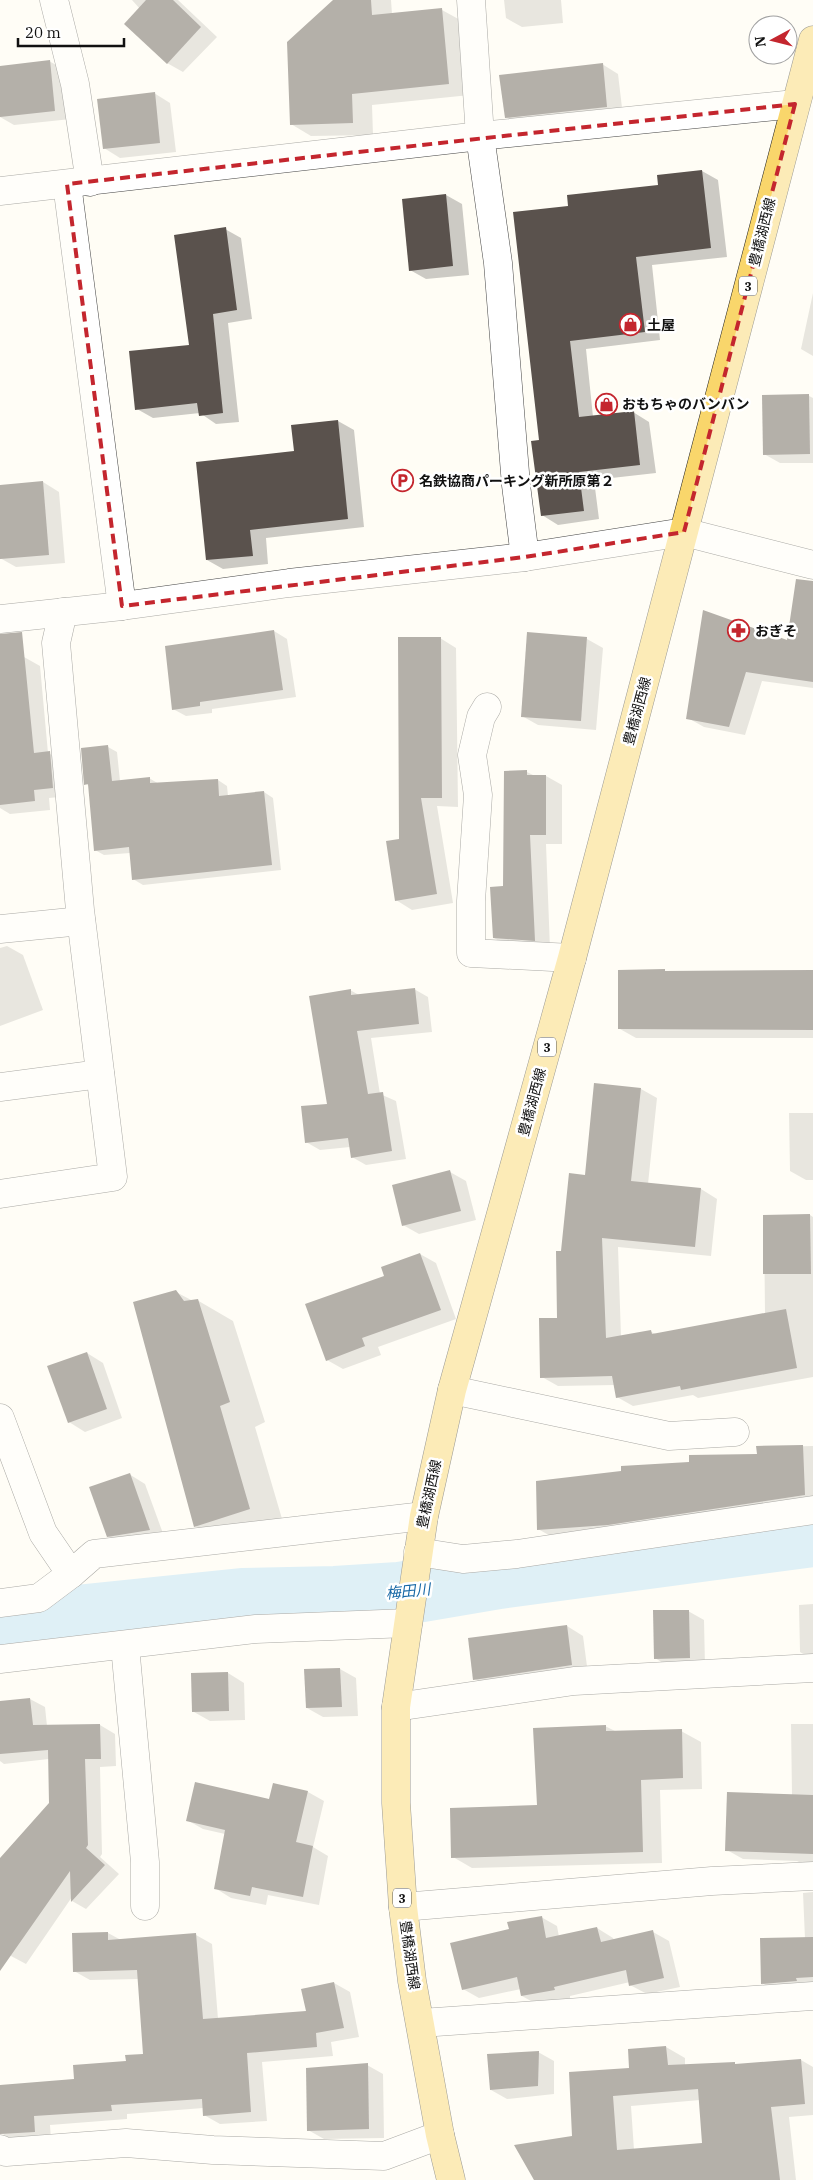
<svg xmlns="http://www.w3.org/2000/svg" width="813" height="2180" viewBox="0 0 813 2180" font-family="'IBM Plex Serif','Noto Sans JP',serif">
<style>
.shadow{fill:#0003;fill-rule:evenodd}
.lines{fill:none;stroke-linecap:round;stroke-linejoin:round}
.river{stroke:#b9e0f7;stroke-width:64}
.building{fill:#5a524d;fill-rule:evenodd}
.minor-casing{stroke:#444;stroke-width:29}
.major-casing{stroke:#222;stroke-width:29}
.minor{stroke:#fff;stroke-width:28}
.major{stroke:#f9d66b;stroke-width:28}
.marked{fill:none;stroke:#c4262e;stroke-width:4;stroke-dasharray:10 6;stroke-linejoin:round}
.labels{text-anchor:middle;dominant-baseline:central;stroke-width:5;stroke-linejoin:round;paint-order:stroke}
.shield{fill:#fff;stroke:#585858;stroke-width:1}
.shield-label{font-size:12px;font-weight:bold;fill:#111}
.street-label{font-size:14px;fill:#111;stroke:#fff}
.poi-label{font-size:14px;font-weight:bold;fill:#111;stroke:#fff;text-anchor:start}
.water-label{font-size:15px;font-style:italic;fill:#1768a6;stroke:#fff}
</style>
<rect width="100%" height="100%" fill="#fffdf5"/>
<g class="shadow">
<polygon points="132,0 178,0 217,37 183,72 167,63 140,9"/>
<polygon points="335,0 391,0 392,14 442,10 462,21 470,95 372,105 373,135 311,136 291,124"/>
<polygon points="504,0 561,0 563,23 522,27 506,18"/>
<polygon points="49,61 65,70 71,119 14,125 0,117 0,67"/>
<polygon points="602,64 618,74 623,116 522,126 506,117"/>
<polygon points="154,93 170,103 176,152 120,158 104,148"/>
<polygon points="702,171 718,180 727,257 652,265 660,340 586,349 593,417 633,412 649,422 656,473 594,480 599,519 558,525 542,515 540,441 569,207 659,186"/>
<polygon points="446,195 462,204 469,275 426,279 410,270"/>
<polygon points="225,229 241,238 252,319 228,323 239,422 216,424 200,413 153,418 137,409 191,346"/>
<polygon points="813,293 813,356 801,349"/>
<polygon points="764,396 809,396 813,398 813,463 780,463 764,454"/>
<polygon points="338,421 354,430 364,527 266,538 268,564 223,569 207,560 295,452"/>
<polygon points="43,482 59,492 65,563 16,567 0,558 0,486"/>
<polygon points="704,612 788,642 813,622 813,688 762,681 745,735 704,727 688,718"/>
<polygon points="274,631 287,639 296,697 212,709 212,713 186,716 173,709"/>
<polygon points="440,638 456,648 458,807 437,806 453,903 412,910 396,900 401,840"/>
<polygon points="587,639 603,648 596,730 538,725 522,716"/>
<polygon points="24,657 40,666 48,753 66,762 69,796 49,798 50,810 10,814 0,808 0,660"/>
<polygon points="108,747 117,752 120,781 149,778 159,784 218,780 227,786 228,796 264,792 273,798 281,870 143,885 133,879 130,853 104,855 95,850 89,786 86,784"/>
<polygon points="527,772 535,776 546,776 562,785 562,844 546,844 550,949 510,947 494,938"/>
<polygon points="7,946 23,955 43,1010 0,1026 0,948"/>
<polygon points="619,971 813,971 813,1038 636,1038 620,1029"/>
<polygon points="414,989 428,997 432,1032 371,1038 380,1094 396,1101 406,1159 366,1165 352,1157 350,1147 320,1150 306,1142 328,1105 350,990 359,995"/>
<polygon points="641,1089 657,1098 648,1184 701,1189 717,1199 711,1256 618,1247 621,1337 651,1332 656,1334 765,1314 764,1216 810,1215 813,1217 813,1377 698,1398 693,1395 633,1406 617,1397 615,1385 558,1386 542,1377 559,1319 562,1252 586,1176"/>
<polygon points="789,1113 813,1113 813,1180 806,1180 790,1171"/>
<polygon points="450,1172 466,1181 476,1220 419,1234 403,1225"/>
<polygon points="420,1254 436,1263 456,1319 378,1347 381,1355 343,1369 327,1360 386,1276"/>
<polygon points="176,1292 193,1301 197,1300 233,1321 265,1422 255,1427 285,1529 230,1546 195,1526"/>
<polygon points="87,1353 103,1363 122,1418 85,1432 69,1422"/>
<polygon points="813,1446 813,1505 554,1538 538,1529 691,1463 758,1455 758,1447"/>
<polygon points="129,1474 145,1484 165,1539 124,1545 108,1536"/>
<polygon points="813,1604 813,1660 800,1652 799,1605"/>
<polygon points="688,1611 704,1620 705,1667 671,1668 655,1658"/>
<polygon points="567,1626 583,1636 588,1674 491,1688 475,1679"/>
<polygon points="340,1669 356,1678 358,1716 323,1717 307,1708 306,1670"/>
<polygon points="228,1673 244,1683 245,1720 210,1721 194,1712"/>
<polygon points="30,1699 45,1707 47,1726 100,1725 115,1734 116,1766 100,1767 102,1854 100,1857 119,1874 86,1909 72,1901 72,1897 26,1964 11,1956 10,1946 0,1938 0,1869 50,1803 49,1759 4,1764 0,1761 0,1702"/>
<polygon points="791,1724 813,1724 813,1869 797,1861 743,1859 727,1850 792,1795"/>
<polygon points="605,1726 617,1732 681,1731 701,1742 702,1789 660,1790 662,1863 472,1868 453,1857 538,1806"/>
<polygon points="308,1792 324,1801 313,1847 328,1856 319,1905 268,1895 266,1905 231,1898 215,1888 225,1834 203,1829 187,1820"/>
<polygon points="813,1892 813,1986 778,1992 762,1983 805,1939 803,1893"/>
<polygon points="541,1917 557,1926 559,1937 597,1928 613,1938 614,1940 653,1932 669,1941 680,1987 647,1994 630,1985 630,1982 570,1996 570,1999 538,2005 522,1996 521,1989 479,1998 463,1989 510,1930"/>
<polygon points="108,1933 121,1940 196,1935 212,1944 218,2019 307,2012 334,1983 350,1992 359,2037 331,2042 333,2056 262,2062 267,2121 220,2124 204,2115 203,2108 127,2114 127,2119 50,2125 51,2140 17,2142 1,2133 0,2087 75,2081 144,2055 139,1979 90,1980 74,1971"/>
<path d="M666,2047L685,2058V2066L738,2065L801,2060L813,2067V2115L789,2117L796,2180H534L532,2174L573,2137L631,2069L629,2050ZM700,2100L704,2144L634,2150L631,2106Z"/>
<polygon points="538,2052 554,2061 554,2094 507,2099 491,2090"/>
<polygon points="367,2065 383,2074 384,2138 324,2139 308,2130"/>
</g>
<g class="lines">
<polyline class="river" points="0,1625 242,1600 335,1598 399,1594 499,1577 813,1535"/>
</g>
<g class="building">
<polygon points="146,0 173,0 201,27 167,64 124,24"/>
<polygon points="333,0 371,0 372,15 442,8 449,84 352,94 353,123 290,125 287,42"/>
<polygon points="50,60 55,111 0,117 0,66"/>
<polygon points="603,63 607,107 505,118 499,75"/>
<polygon points="155,92 160,143 103,149 97,99"/>
<polygon points="702,170 711,248 636,257 645,332 570,341 579,417 634,411 640,465 579,472 584,511 541,516 531,441 539,440 513,212 568,206 567,195 658,185 657,175"/>
<polygon points="446,194 453,266 409,271 402,199"/>
<polygon points="226,227 237,310 213,314 223,413 199,416 197,403 135,410 129,351 189,345 174,235"/>
<polygon points="809,394 810,454 763,455 762,395"/>
<polygon points="338,420 348,519 250,530 253,556 206,560 196,462 294,451 291,425"/>
<polygon points="43,481 49,555 0,559 0,485"/>
<polygon points="796,579 813,581 813,682 746,672 729,727 686,719 703,610 787,640"/>
<polygon points="274,630 283,690 200,702 200,706 172,710 165,646"/>
<polygon points="22,632 34,753 50,751 53,788 34,790 35,801 0,805 0,634"/>
<polygon points="527,632 587,637 581,721 521,717"/>
<polygon points="398,637 441,637 442,798 421,798 437,894 395,901 386,841 399,839"/>
<polygon points="108,745 112,781 150,777 150,783 218,779 219,796 264,791 272,865 132,880 129,847 94,851 88,784 84,785 81,748"/>
<polygon points="527,770 527,775 546,775 546,835 530,835 535,941 493,938 490,887 503,886 504,771"/>
<polygon points="665,969 665,971 813,970 813,1030 618,1029 618,970"/>
<polygon points="415,988 419,1024 357,1031 368,1094 383,1092 392,1151 351,1158 348,1138 305,1143 301,1106 327,1104 309,996 351,989 351,995"/>
<polygon points="594,1083 641,1088 631,1181 701,1188 695,1247 602,1238 606,1338 651,1330 652,1334 786,1309 797,1368 681,1390 680,1386 616,1398 612,1376 540,1378 539,1318 557,1318 556,1251 561,1251 569,1173 585,1175"/>
<polygon points="450,1170 461,1211 402,1226 392,1185"/>
<polygon points="810,1214 811,1274 763,1274 763,1215"/>
<polygon points="420,1253 441,1310 362,1338 365,1346 326,1361 305,1304 384,1276 381,1267"/>
<polygon points="176,1290 184,1301 198,1299 230,1402 220,1406 250,1509 194,1527 133,1302"/>
<polygon points="87,1352 107,1409 68,1423 47,1366"/>
<polygon points="803,1445 805,1495 608,1525 537,1530 536,1481 621,1471 621,1466 689,1462 689,1455 757,1454 756,1446"/>
<polygon points="130,1473 150,1530 107,1537 89,1487"/>
<polygon points="653,1610 689,1610 690,1658 654,1659"/>
<polygon points="567,1625 572,1665 473,1680 468,1638"/>
<polygon points="340,1668 342,1707 306,1708 304,1669"/>
<polygon points="228,1672 229,1711 192,1712 191,1673"/>
<polygon points="30,1698 33,1725 100,1724 101,1759 85,1759 88,1845 86,1848 105,1865 71,1902 70,1871 0,1971 0,1858 49,1803 48,1750 0,1754 0,1701"/>
<polygon points="606,1725 606,1731 682,1729 683,1778 641,1780 643,1852 451,1858 450,1808 537,1805 533,1728"/>
<polygon points="195,1782 269,1799 273,1783 308,1791 296,1842 313,1846 303,1897 252,1887 250,1896 214,1889 225,1830 186,1821"/>
<polygon points="727,1792 813,1795 813,1854 725,1851"/>
<polygon points="542,1916 546,1938 597,1927 601,1942 653,1930 664,1978 629,1986 626,1970 554,1987 555,1990 521,1996 517,1977 462,1990 450,1943 509,1929 507,1922"/>
<polygon points="108,1932 108,1940 196,1933 203,2019 306,2011 301,1989 334,1982 344,2028 316,2033 317,2047 247,2053 251,2112 203,2116 202,2099 111,2105 112,2111 34,2116 35,2132 0,2134 0,2085 74,2079 73,2065 126,2061 125,2055 143,2054 137,1970 73,1972 72,1933"/>
<polygon points="813,1937 813,1977 796,1978 797,1981 761,1984 760,1938"/>
<path d="M666,2046L668,2065L735,2062V2064L801,2059L805,2104L771,2107L780,2180H534L514,2145L572,2136L569,2072L629,2068L628,2049ZM698,2089L702,2143L617,2150L613,2096Z"/>
<polygon points="539,2051 538,2086 490,2090 487,2054"/>
<polygon points="368,2063 369,2129 307,2131 306,2068"/>
</g>
<g class="lines">
<defs>
<g id="minor">
<polyline points="54,0 75,84 90,182"/>
<polyline points="471,0 480,136 498,263 516,485 525,557"/>
<polyline points="67,184 122,606"/>
<polyline points="0,191 480,136 795,104"/>
<polyline points="0,619 122,606 289,583 525,557 684,532 813,565"/>
<polyline points="487,707 481,717 472,755 478,795 471,901 471,953 572,958"/>
<polyline points="0,929 81,921"/>
<polyline points="0,1087 100,1074"/>
<polyline points="0,1194 113,1177 80,910 56,643 63,612"/>
<polyline points="452,1390 669,1436 735,1432"/>
<polyline points="0,1418 43,1533 71,1574 94,1554 424,1516"/>
<polyline points="418,1552 463,1559 517,1554 813,1510"/>
<polyline points="0,1603 39,1598 71,1574"/>
<polyline points="125,1646 145,1862 145,1906"/>
<polyline points="0,1659 256,1629 408,1623"/>
<polyline points="396,1707 574,1681 813,1668"/>
<polyline points="403,1907 712,1881 813,1876"/>
<polyline points="421,2023 813,1996"/>
<polyline points="0,2149 6,2152 126,2143 213,2150 384,2156 440,2135"/>
</g>
<polyline id="major" points="451,2180 440,2135 412,1981 403,1907 396,1803 396,1707 424,1516 452,1390 572,958 813,40"/>
</defs>
<use href="#minor" class="minor-casing"/>
<use href="#major" class="major-casing"/>
<use href="#minor" class="minor"/>
<use href="#major" class="major"/>
</g>
<path d="M0 0H813V2180H0ZM795,104L684,532L525,557L122,606L67,184Z" fill="#fffdf5" fill-opacity=".55" fill-rule="evenodd"/>
<path class="marked" d="M795,104L684,532L525,557L122,606L67,184Z"/>
<defs>
<symbol id="shop-ring" viewBox="-11 -11 22 22"><circle r="9.5" fill="#fff" stroke="#c4262e" stroke-width="1.5"/><path d="M-5-2.5h2.3a2.7 3.5 0 0 1 5.4 0H5L5.5 6h-11ZM-1.5-2.5h3a1.5 2.3 0 0 0-3 0Z" fill="#c4262e"/></symbol>
<symbol id="parking-ring" viewBox="-11 -11 22 22"><circle r="9.5" fill="#fff" stroke="#c4262e" stroke-width="1.5"/><path d="M-3.5-5.5H1a3.5 3.5 0 0 1 0 7H-1V5.5H-3.5ZM-1-3.4V-.6H.8a1.4 1.4 0 0 0 0-2.8Z" fill="#c4262e"/></symbol>
<symbol id="pharmacy-ring" viewBox="-11 -11 22 22"><circle r="9.5" fill="#fff" stroke="#c4262e" stroke-width="1.5"/><path d="M-2-6h4v4h4v4h-4v4h-4v-4h-4v-4h4Z" fill="#c4262e"/></symbol>
</defs>
<g fill-rule="evenodd">
<use href="#shop-ring" x="618" y="312" width="25" height="25"/>
<use href="#shop-ring" x="594" y="392" width="25" height="25"/>
<use href="#parking-ring" x="390" y="468" width="25" height="25"/>
<use href="#pharmacy-ring" x="726" y="618" width="25" height="25"/>
</g>
<g class="labels">
<g class="shield">
<rect x="739" y="276.5" width="18" height="19" rx="4"/>
<rect x="538" y="1037.5" width="18" height="19" rx="4"/>
<rect x="393" y="1888.5" width="18" height="19" rx="4"/>
</g>
<g class="shield-label">
<text x="748" y="286">3</text>
<text x="547" y="1047">3</text>
<text x="402" y="1898">3</text>
</g>
<g class="street-label">
<text transform="translate(762 232) rotate(-76)">豊橋湖西線</text>
<text transform="translate(637 711) rotate(-75)">豊橋湖西線</text>
<text transform="translate(532 1102) rotate(-75)">豊橋湖西線</text>
<text transform="translate(429 1494) rotate(-78)">豊橋湖西線</text>
<text transform="translate(410 1955) rotate(82)">豊橋湖西線</text>
</g>
<g class="poi-label">
<text x="647" y="325">土屋</text>
<text x="622" y="404">おもちゃのバンバン</text>
<text x="419" y="481">名鉄協商パーキング新所原第２</text>
<text x="755" y="631">おぎそ</text>
</g>
<g class="water-label">
<text transform="translate(408 1591) rotate(-6)">梅田川</text>
</g>
</g>
<g transform="translate(773 40) rotate(263)"><circle r="24" fill="#ffffff" stroke="#a0a0a0"/>
<path d="M0-4L9 19L0 12L-9 19Z" fill="#c4262e"/>
<text y="-8" font-size="14" font-weight="bold" text-anchor="middle" fill="#111111">N</text>
</g>
<path d="M18 38v8h106v-8" fill="none" stroke="#111111" stroke-width="2.5"/>
<text x="25" y="38" font-size="15" fill="#111111" stroke="#ffffff" stroke-width="4" paint-order="stroke">20 m</text>
</svg>
